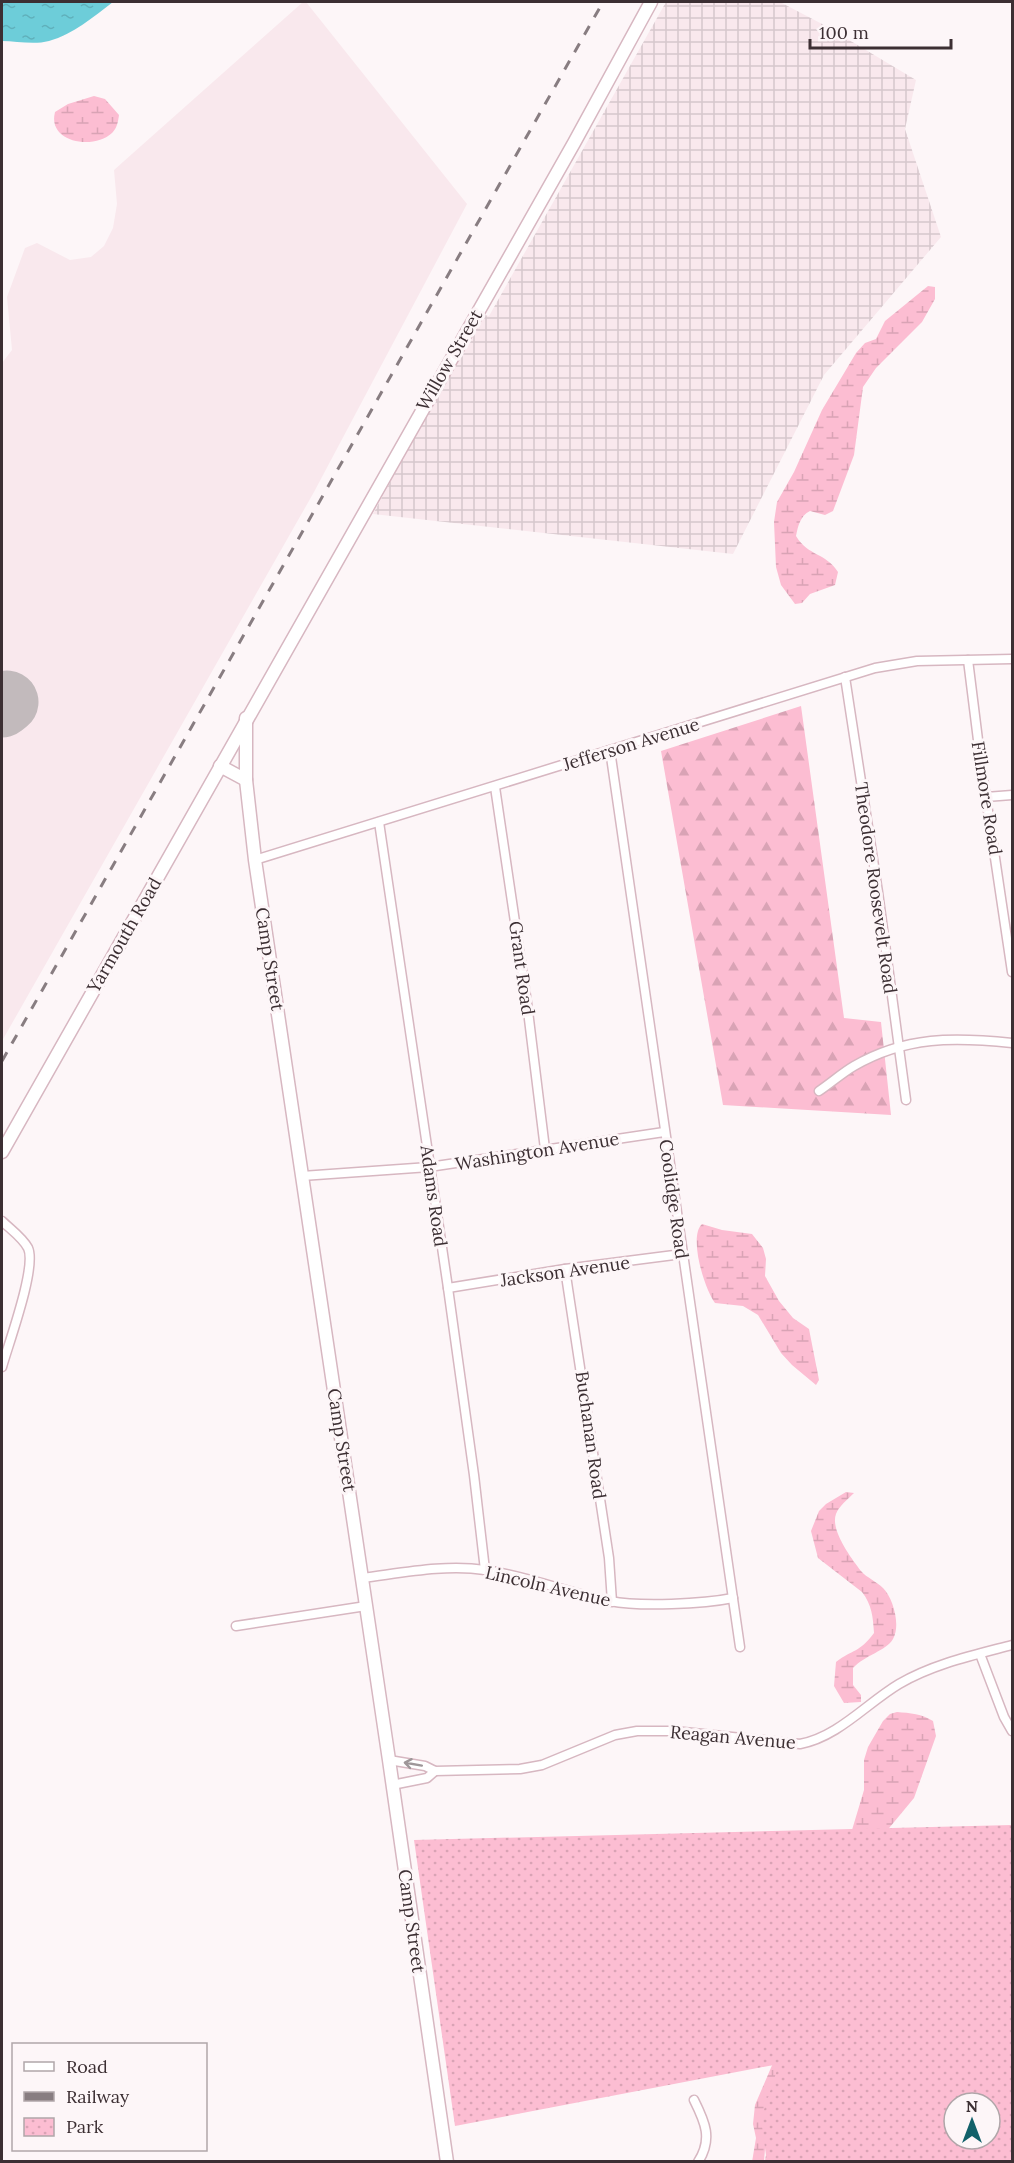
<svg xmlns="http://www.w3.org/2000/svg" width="1014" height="2163" viewBox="0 0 1014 2163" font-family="Lora,serif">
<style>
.built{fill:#f9e8ed}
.industrial{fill:url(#industrial-grid)}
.forest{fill:url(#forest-firs)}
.wetland{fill:url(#wetland-marsh)}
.park{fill:url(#park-dots);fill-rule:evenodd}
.water{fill:url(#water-ripples)}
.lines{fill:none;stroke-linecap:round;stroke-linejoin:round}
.taxiway{stroke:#c2babc;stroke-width:26}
.runway{stroke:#c2babc;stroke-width:63}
.minor-casing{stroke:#d7b7c1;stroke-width:11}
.secondary-casing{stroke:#d7b7c1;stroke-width:15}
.minor{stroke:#fff;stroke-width:8}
.secondary{stroke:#fff;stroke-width:12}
.rail{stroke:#887d81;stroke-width:3;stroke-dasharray:10 10;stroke-linecap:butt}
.oneway{stroke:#9e9799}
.labels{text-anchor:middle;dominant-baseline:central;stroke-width:6;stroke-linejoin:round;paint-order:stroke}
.street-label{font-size:18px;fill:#3c2f33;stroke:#fdf6f8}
</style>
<defs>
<pattern id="industrial-grid" width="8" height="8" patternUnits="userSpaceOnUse" patternTransform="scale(1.5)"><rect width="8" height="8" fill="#f9e8ed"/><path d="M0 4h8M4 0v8" fill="none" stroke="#d6c7cc"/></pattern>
<pattern id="forest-firs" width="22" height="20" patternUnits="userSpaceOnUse" patternTransform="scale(1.5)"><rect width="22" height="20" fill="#fcbdd2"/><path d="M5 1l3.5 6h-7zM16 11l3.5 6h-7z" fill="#d9a3b5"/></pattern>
<pattern id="wetland-marsh" width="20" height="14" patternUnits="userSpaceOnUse" patternTransform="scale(1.5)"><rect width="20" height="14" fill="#fcbdd2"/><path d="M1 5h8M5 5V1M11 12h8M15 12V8" fill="none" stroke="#d9a3b5"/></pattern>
<pattern id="park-dots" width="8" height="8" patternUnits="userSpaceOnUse" patternTransform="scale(1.5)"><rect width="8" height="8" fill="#fcbdd2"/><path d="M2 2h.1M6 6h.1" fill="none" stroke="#d9a3b5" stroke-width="1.8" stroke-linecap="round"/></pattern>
<pattern id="water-ripples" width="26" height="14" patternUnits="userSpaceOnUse" patternTransform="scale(1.5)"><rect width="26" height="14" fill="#6dcdd9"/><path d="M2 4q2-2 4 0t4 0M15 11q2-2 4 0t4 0" fill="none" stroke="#5fb0bb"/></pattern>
</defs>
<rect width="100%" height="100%" fill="#fdf6f8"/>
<polygon class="built" points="303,2 306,2 467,204 314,492 2,1041 2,363 12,350 7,297 25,248 37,243 70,260 91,257 104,246 113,228 117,204 114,170"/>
<polygon class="industrial" points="666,2 780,2 824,25 916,80 905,129 941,237 824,375 733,554 373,514 481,314 489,316"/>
<polygon class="forest" points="801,706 844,1018 881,1022 891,1115 723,1105 661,751"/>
<g class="wetland">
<path d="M94,96L105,99L119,115C118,122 117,128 112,133C94,150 47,143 55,112L68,104Z"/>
<path d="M928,286L935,287V299L922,322L876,368L863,387L854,455L833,511L825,515L810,511C800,516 798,526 796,536C809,557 825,552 838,572L835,585L810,594L802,603L795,604L781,585L776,567L774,522L777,502L794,472L822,410L856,353L865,343L876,339L885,321Z"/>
<path d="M702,1224L722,1230L752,1234L763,1248L766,1259L765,1276L779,1301L793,1318L809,1329L819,1380L816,1385L792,1365L781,1353L758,1315L743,1306L715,1303C705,1290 688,1237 702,1224Z"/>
<path d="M846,1492L854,1493C848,1499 839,1506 836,1514C830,1530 851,1558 861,1571C867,1578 876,1581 883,1588C893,1598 901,1625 893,1639C886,1651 865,1655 853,1668V1685L861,1695V1702L844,1703L834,1686L836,1662C853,1649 859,1653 874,1633C873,1617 872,1605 862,1592L818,1558L811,1531L819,1511L826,1504Z"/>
<path d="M897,1712C910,1713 922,1714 933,1721L936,1736L914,1798L880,1839L765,2149L764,2161L752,2162L756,2138L753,2124L755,2105L776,2056L852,1830L864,1790V1760L868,1747L883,1721L890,1714Z"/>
</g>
<path class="park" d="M1012,1825V2161H765L766,2155L761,2119L779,2064L455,2126L414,1840ZM954,2103H990V2139H954Z"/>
<path class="water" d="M2,2H113C93,17 74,34 49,41C34,45 16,41 2,41Z"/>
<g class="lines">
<polyline class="taxiway" points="2,696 7,702"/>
<polyline class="runway" points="2,706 7,702"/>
<defs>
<g id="minor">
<polyline points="968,660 981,764 1012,972"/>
<polyline points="845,677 878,892 906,1100"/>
<polyline points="610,750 740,1647"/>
<polyline points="495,787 527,1003 545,1149"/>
<polyline points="986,797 1012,795"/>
<polyline points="379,822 448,1288 474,1475 485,1570"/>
<polyline points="255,860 875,668 917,661 1012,659"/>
<path d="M819,1091C831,1083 842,1073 854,1066C906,1036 954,1037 1012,1043"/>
<polyline points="302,1176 429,1167 664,1132"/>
<path d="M2,1221C10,1229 22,1237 28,1248C37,1267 8,1345 2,1367"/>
<polyline points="565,1269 609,1558 612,1602"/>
<polyline points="448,1288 565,1269 682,1254"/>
<path d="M362,1578C402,1573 445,1564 485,1570C528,1576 568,1593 610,1601C640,1607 703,1604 733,1598"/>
<polyline points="236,1626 366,1606"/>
<polyline points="980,1654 1004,1717 1012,1731"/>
<path d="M389,1760L425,1766L435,1771L520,1769L542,1765L615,1735L637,1731H674L800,1744C838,1737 867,1703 899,1684C933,1664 974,1655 1012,1645"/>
<polyline points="392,1785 427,1778 435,1771"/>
<path d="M694,2100C705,2122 713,2139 698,2162"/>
</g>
<g id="secondary">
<polyline points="246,718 246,780 255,860 389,1760 447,2162"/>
<polyline points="220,766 246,780"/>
<polyline points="2,1152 574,143 651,2"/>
</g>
</defs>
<use href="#minor" class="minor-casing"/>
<use href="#secondary" class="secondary-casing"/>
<use href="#minor" class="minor"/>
<use href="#secondary" class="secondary"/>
<polyline class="rail" points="2,1061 603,2"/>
</g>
<defs><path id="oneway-shaft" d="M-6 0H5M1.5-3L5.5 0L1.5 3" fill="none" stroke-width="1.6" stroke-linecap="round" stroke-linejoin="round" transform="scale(1.5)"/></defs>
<use class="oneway" href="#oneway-shaft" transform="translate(413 1764) rotate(-170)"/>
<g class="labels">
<g class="street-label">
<text transform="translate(449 360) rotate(-60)">Willow Street</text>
<text transform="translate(631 744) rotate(-17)">Jefferson Avenue</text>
<text transform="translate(987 798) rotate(81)">Fillmore Road</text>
<text transform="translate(876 888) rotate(82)">Theodore Roosevelt Road</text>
<text transform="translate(124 935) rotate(-60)">Yarmouth Road</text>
<text transform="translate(270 959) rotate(81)">Camp Street</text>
<text transform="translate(522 968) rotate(82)">Grant Road</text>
<text transform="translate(537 1151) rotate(-9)">Washington Avenue</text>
<text transform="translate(434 1196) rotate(82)">Adams Road</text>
<text transform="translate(674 1199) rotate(82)">Coolidge Road</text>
<text transform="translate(565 1271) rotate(-8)">Jackson Avenue</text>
<text transform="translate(591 1435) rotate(82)">Buchanan Road</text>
<text transform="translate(342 1440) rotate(81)">Camp Street</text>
<text transform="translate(548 1586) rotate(13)">Lincoln Avenue</text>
<text transform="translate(733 1737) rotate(5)">Reagan Avenue</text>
<text transform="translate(412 1921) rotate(82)">Camp Street</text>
</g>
</g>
<rect width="1014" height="2163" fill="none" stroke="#3c2f33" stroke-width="6"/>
<rect x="12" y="2043" width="195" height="108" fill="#fdf6f8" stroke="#b0a6a9" stroke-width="1.5"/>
<rect x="24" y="2062" width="30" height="9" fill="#ffffff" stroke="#b0a6a9" stroke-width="1.5"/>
<text x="66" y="2073" font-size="18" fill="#3c2f33">Road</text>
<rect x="24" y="2092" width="30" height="9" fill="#887d81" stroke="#b0a6a9" stroke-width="1.5"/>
<text x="66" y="2103" font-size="18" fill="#3c2f33">Railway</text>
<rect x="24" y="2118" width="30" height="18" fill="url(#park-dots)" stroke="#b0a6a9" stroke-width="1.5"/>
<text x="66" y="2133" font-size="18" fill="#3c2f33">Park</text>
<g transform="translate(972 2121)"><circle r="28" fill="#fdf6f8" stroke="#b0a6a9" stroke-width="1.5"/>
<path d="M0-4.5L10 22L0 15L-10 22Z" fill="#12616a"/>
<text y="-9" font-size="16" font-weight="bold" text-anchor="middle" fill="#3c2f33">N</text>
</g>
<path d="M810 39v9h141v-9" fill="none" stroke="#3c2f33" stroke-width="3"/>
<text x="819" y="39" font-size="18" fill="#3c2f33" stroke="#fdf6f8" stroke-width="4.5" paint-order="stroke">100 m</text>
</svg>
